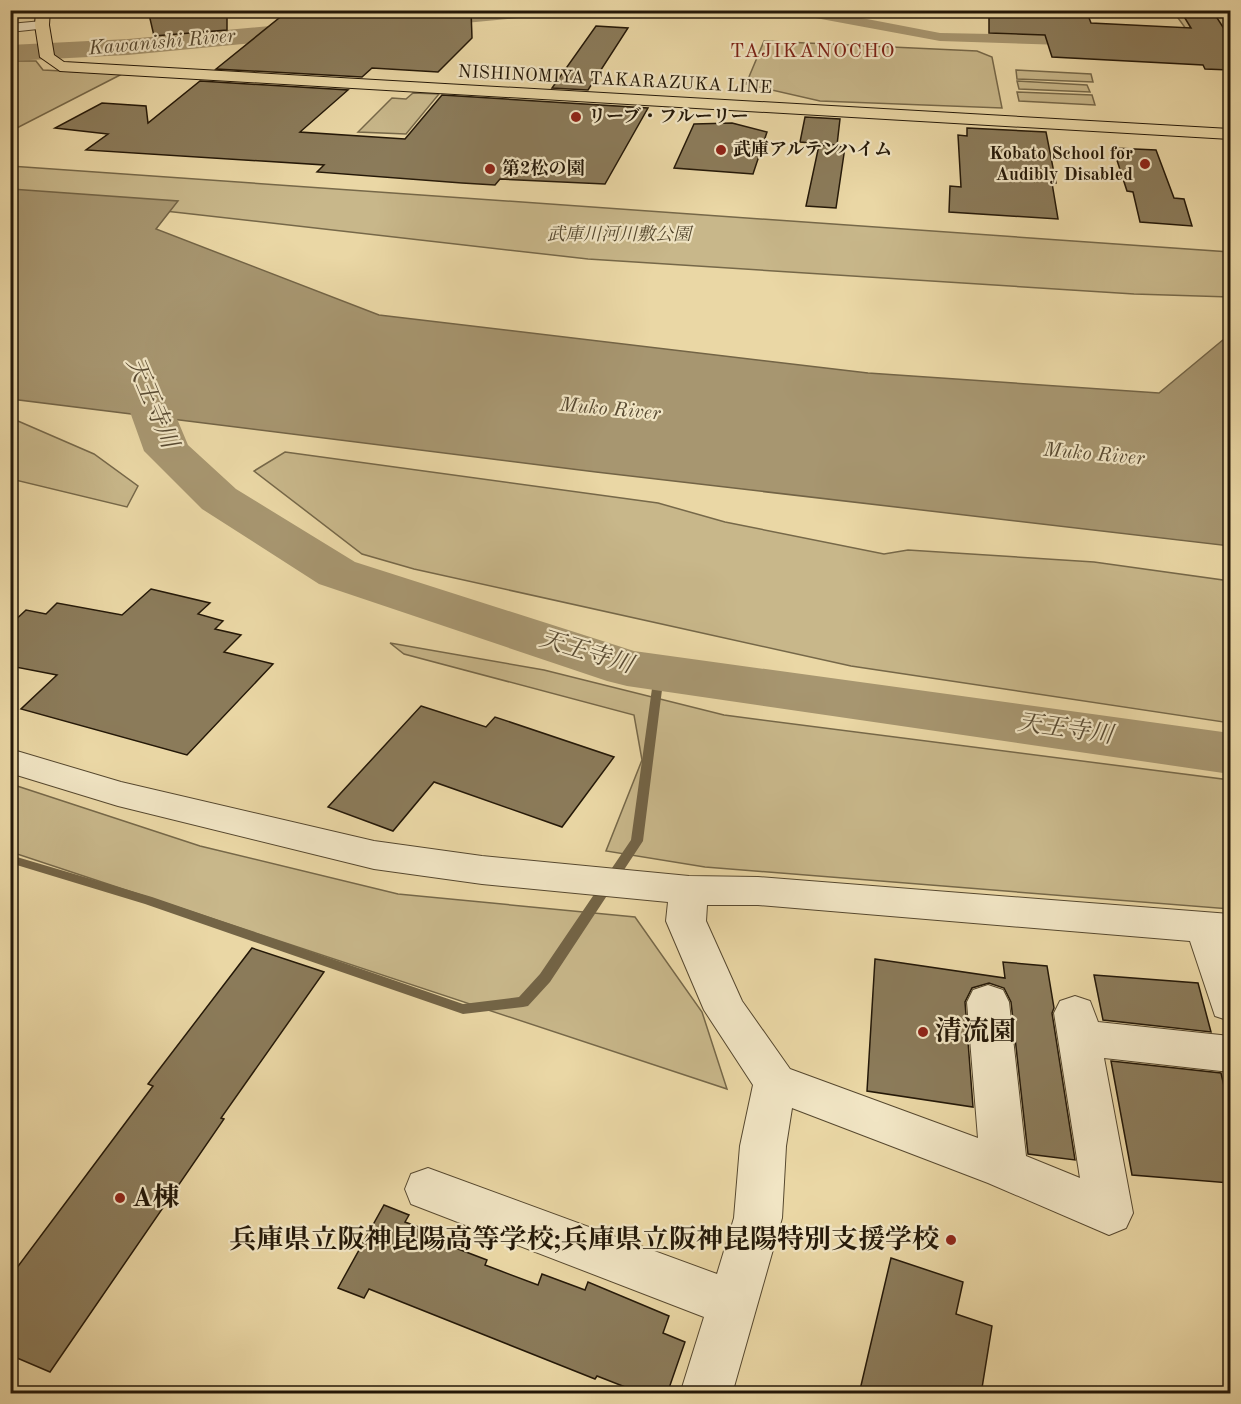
<svg xmlns="http://www.w3.org/2000/svg" width="1241" height="1404" viewBox="0 0 1241 1404" font-family="'Old Standard TT','Noto Serif JP',serif">
<style>
.green{fill:#c8b78a;stroke:#766849;stroke-width:1.5}
.water{fill:#a79670;stroke:#736446;stroke-width:1.5}
.lines{fill:none;stroke-linecap:round;stroke-linejoin:round}
.stream{fill:#736446;fill-rule:evenodd}
.canal{fill:#a79670;fill-rule:evenodd}
.river{fill:#a79670;fill-rule:evenodd}
.building{fill:#8b7b5a;stroke:#241808;stroke-width:1.5}
.minor-casing{stroke:#56482f;stroke-width:2}
.major-casing{stroke:#241808;stroke-width:2}
.minor{fill:#f1e5c4;fill-rule:evenodd}
.major{fill:#ead7a5;fill-rule:evenodd}
.poi-dot{fill:#8f2418;stroke:#f1e5c4;stroke-width:2}
.labels{text-anchor:middle;dominant-baseline:central;stroke-width:4.5;stroke-linejoin:round;paint-order:stroke}
.far-street-label{font-size:18px;fill:#241808;stroke:#f1e5c4}
.far-poi-label{font-size:18px;font-weight:bold;fill:#241808;stroke:#f1e5c4;text-anchor:start}
.far-park-label{font-size:18px;font-style:italic;fill:#55482f;stroke:#f1e5c4}
.far-water-label{font-size:20px;font-style:italic;fill:#584a32;stroke:#f1e5c4}
.far-neighbourhood-label{font-size:20px;letter-spacing:1.5px;fill:#7a1f14;stroke:#f1e5c4}
.water-label{font-size:24px;font-style:italic;fill:#584a32;stroke:#f1e5c4}
.near-poi-label{font-size:27px;font-weight:bold;fill:#241808;stroke:#f1e5c4;text-anchor:start}
</style>
<rect width="100%" height="100%" fill="#ead7a5"/>
<filter id="stains"><feTurbulence type="fractalNoise" baseFrequency=".00333" numOctaves="4"/><feColorMatrix values="0 0 0 0 .2 0 0 0 0 .09 0 0 0 0 .02 0 0 0 .5 -.17"/></filter>
<radialGradient id="worn" r=".72"><stop offset=".6" stop-color="#630" stop-opacity="0"/><stop offset="1" stop-color="#630" stop-opacity=".3"/></radialGradient>
<g class="green">
<polygon points="1173,11 1230,11 1230,41 1194,40"/>
<polygon points="764,41 977,51 992,57 1002,108 820,101 746,84"/>
<polygon points="11,61 36,61 43,70 122,74 11,131"/>
<polygon points="1016,70 1091,74 1093,82 1017,79"/>
<polygon points="1017,81 1087,85 1090,92 1019,89"/>
<polygon points="1017,92 1092,95 1095,105 1019,101"/>
<polygon points="413,93 439,94 406,134 358,132 392,98 406,99"/>
<polygon points="10,166 1230,252 1230,297 1134,294 588,259 156,210 11,198"/>
<polygon points="11,418 94,454 138,486 127,507 11,479"/>
<polygon points="285,452 658,503 725,522 884,554 908,550 1094,562 1230,581 1230,723 851,666 414,569 362,554 254,471"/>
<polygon points="390,643 544,670 724,715 1230,780 1230,909 705,867 606,851 642,760 634,715 404,654"/>
<polygon points="11,784 200,846 398,894 635,917 702,1012 727,1089 11,852"/>
</g>
<polygon class="water" points="11,189 178,201 156,229 379,315 868,373 1159,393 1230,334 1230,546 596,472 11,399"/>
<g class="lines">
<polygon class="stream" points="659,671 664,674 643,841 550,982 528,1006 523,1007 463,1014 145,904 10,863 10,855 152,897 463,1004 519,997 540,974 631,840 654,674"/>
<polygon class="canal" points="787,10 820,10 940,33 1095,36 1103,41 1095,46 940,41 794,14"/>
<g class="river">
<polygon points="444,10 540,10 536,15 528,17 128,55 10,61 10,45 128,39"/>
<polygon points="125,330 139,333 145,342 188,445 236,489 355,562 634,651 1230,733 1230,774 627,686 607,681 319,584 202,509 144,451 105,342 111,333"/>
</g>
</g>
<g class="building">
<polygon points="148,10 227,10 227,30 154,36"/>
<polygon points="289,10 471,10 472,38 438,72 372,68 362,77 216,69"/>
<polygon points="989,10 1086,10 1091,23 1191,28 1180,10 1212,10 1230,38 1230,70 1205,69 1203,65 1052,57 1045,35 989,33"/>
<polygon points="596,26 628,28 588,90 552,88"/>
<polygon points="200,81 348,90 300,132 405,139 442,95 648,108 605,184 500,179 495,185 462,183 317,172 324,165 86,150 108,134 55,128 102,103 146,106 148,123"/>
<polygon points="805,117 840,119 837,145 800,142"/>
<polygon points="732,123 767,132 753,174 674,168 694,124"/>
<polygon points="967,128 1046,132 1056,183 1052,183 1058,219 949,212 950,186 961,187 958,135 967,136"/>
<polygon points="819,145 845,147 836,208 806,206"/>
<polygon points="1113,148 1156,150 1174,198 1184,199 1192,226 1140,222 1133,192 1127,191"/>
<polygon points="151,589 210,603 198,614 223,621 215,629 241,635 224,652 273,664 187,755 21,709 57,675 10,666 10,625 26,610 46,614 57,603 122,615"/>
<polygon points="421,706 486,727 495,717 614,757 562,827 434,782 393,831 328,807"/>
<polygon points="252,948 324,972 221,1118 224,1119 50,1372 10,1355 10,1277 153,1086 148,1084"/>
<polygon points="875,959 1005,978 1003,962 1047,966 1054,1008 1052,1013 1075,1160 1028,1154 1011,1002 1004,988 989,983 972,988 965,1002 973,1107 867,1091"/>
<polygon points="1094,975 1198,983 1211,1032 1103,1020"/>
<polygon points="1111,1061 1221,1073 1230,1112 1230,1183 1132,1175"/>
<polygon points="384,1205 409,1215 405,1222 448,1238 445,1244 487,1260 485,1265 538,1285 542,1274 585,1290 588,1282 669,1316 663,1333 685,1342 667,1394 643,1394 597,1376 595,1379 369,1289 364,1298 338,1288"/>
<polygon points="891,1258 963,1282 956,1314 992,1326 981,1394 859,1394"/>
</g>
<g class="lines">
<defs>
<g id="minor">
<polygon points="42,21 49,25 47,28 10,32 10,24"/>
<polygon points="10,749 121,782 374,841 482,856 689,876 758,877 1230,914 1230,1021 1215,1016 1190,941 758,905 707,905 706,921 742,1001 790,1069 978,1138 967,1002 973,990 988,985 1003,990 1009,1002 1026,1156 1080,1178 1054,1013 1060,1001 1075,996 1090,1001 1098,1022 1230,1036 1230,1072 1104,1058 1133,1213 1126,1228 1109,1235 988,1183 792,1108 786,1146 782,1218 732,1394 680,1394 704,1317 411,1204 405,1189 411,1174 428,1168 717,1274 734,1218 740,1146 753,1085 704,1010 666,921 668,902 482,884 374,869 118,806 10,773"/>
</g>
<polygon id="major" points="36,10 50,10 49,25 54,55 64,62 1230,129 1230,139 60,71 40,57 35,25"/>
</defs>
<use href="#minor" class="minor-casing"/>
<use href="#major" class="major-casing"/>
<use href="#minor" class="minor"/>
<use href="#major" class="major"/>
</g>
<g class="poi-dot">
<circle cx="576" cy="117" r="6"/>
<circle cx="721" cy="150" r="6"/>
<circle cx="1145" cy="164" r="6"/>
<circle cx="490" cy="169" r="6"/>
<circle cx="923" cy="1032" r="6"/>
<circle cx="120" cy="1198" r="6"/>
<circle cx="951" cy="1240" r="6"/>
</g>
<g class="labels">
<g class="far-street-label">
<text transform="translate(615 80) rotate(3)">NISHINOMIYA TAKARAZUKA LINE</text>
</g>
<g class="far-poi-label">
<text x="588" y="117">リーブ・フルーリー</text>
<text x="733" y="150">武庫アルテンハイム</text>
<text x="1133" y="154" text-anchor="end">Kobato School for<tspan x="1133" dy="21">Audibly Disabled</tspan></text>
<text x="502" y="169">第2松の園</text>
</g>
<g class="far-park-label">
<text x="619" y="235">武庫川河川敷公園</text>
</g>
<g class="far-water-label">
<text transform="translate(162 43) rotate(-5)">Kawanishi River</text>
<text transform="translate(610 410) rotate(5)">Muko River</text>
<text transform="translate(1094 455) rotate(5)">Muko River</text>
</g>
<g class="far-neighbourhood-label">
<text x="813" y="52">TAJIKANOCHO</text>
</g>
<g class="water-label">
<text transform="translate(151 403) rotate(67)">天王寺川</text>
<text transform="translate(586 653) rotate(17)">天王寺川</text>
<text transform="translate(1065 730) rotate(8)">天王寺川</text>
</g>
<g class="near-poi-label">
<text x="935" y="1032">清流園</text>
<text x="132" y="1198">A棟</text>
<text x="939" y="1240" text-anchor="end">兵庫県立阪神昆陽高等学校;兵庫県立阪神昆陽特別支援学校</text>
</g>
</g>
<rect width="1241" height="1404" fill="none" stroke="#ead7a5" stroke-width="36"/>
<rect x="12" y="12" width="1217" height="1380" fill="none" stroke="#241808" stroke-width="3"/>
<rect x="18" y="18" width="1205" height="1368" fill="none" stroke="#241808" stroke-width="1.5"/>
<rect width="100%" height="100%" filter="url(#stains)"/>
<rect width="100%" height="100%" fill="url(#worn)"/>
</svg>
